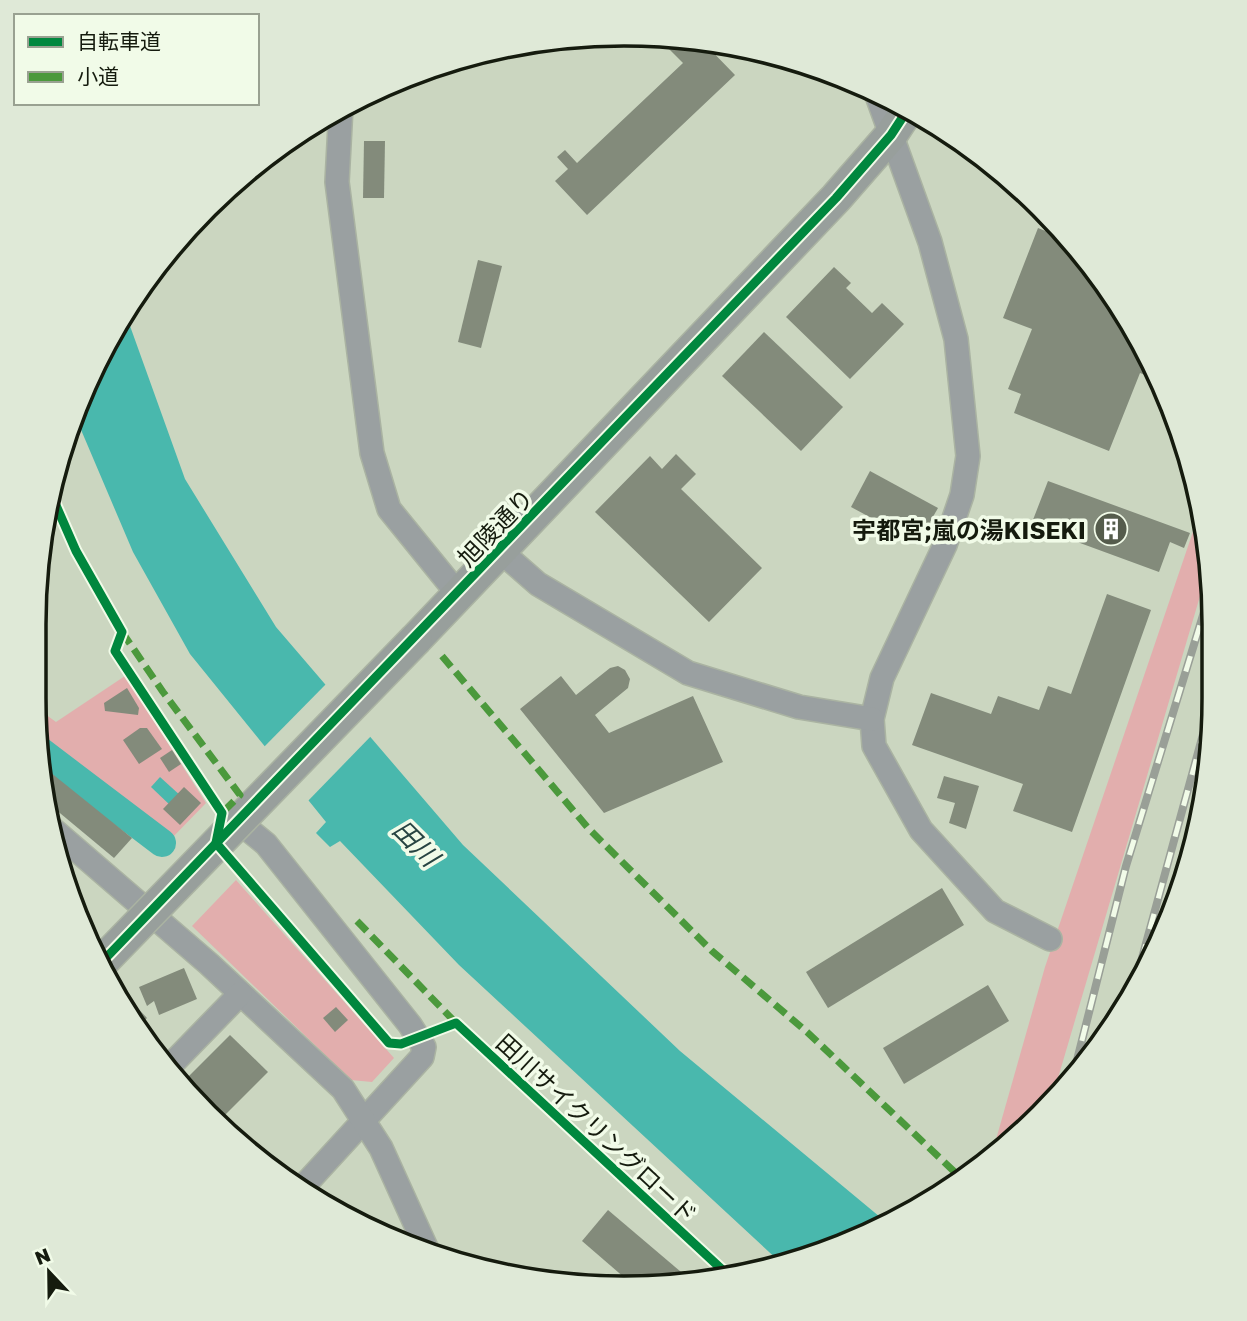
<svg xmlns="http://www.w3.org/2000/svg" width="1247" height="1321" viewBox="0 0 1247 1321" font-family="'Golos Text','Noto Sans JP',sans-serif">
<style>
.green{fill:#e2aead}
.water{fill:#49b8ad}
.pier{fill:#cbd6c0}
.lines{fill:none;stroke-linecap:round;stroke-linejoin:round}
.canal{stroke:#49b8ad;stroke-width:28}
.building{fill:#838b7b}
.street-casing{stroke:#aab3a2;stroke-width:26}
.secondary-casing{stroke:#aab3a2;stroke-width:35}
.street{stroke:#9aa0a1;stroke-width:23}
.secondary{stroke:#989f9c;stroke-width:32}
.rail-casing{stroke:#999f97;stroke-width:8}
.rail{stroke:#f1fbe8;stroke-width:5;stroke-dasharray:16;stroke-linecap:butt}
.secondary-bridge-casing{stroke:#aab3a2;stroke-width:35;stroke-linecap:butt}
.secondary-bridge{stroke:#989f9c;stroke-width:32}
.quiet{stroke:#4b993c;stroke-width:7;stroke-dasharray:14 7;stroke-linecap:butt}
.cycleway-casing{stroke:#f1fbe8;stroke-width:13}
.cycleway{stroke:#00873e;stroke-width:9}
.labels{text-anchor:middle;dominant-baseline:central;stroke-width:7;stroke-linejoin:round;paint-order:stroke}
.street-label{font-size:24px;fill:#151b0e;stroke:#f1fbe8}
.poi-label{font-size:24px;font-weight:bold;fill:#151b0e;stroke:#f1fbe8;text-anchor:end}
.water-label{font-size:26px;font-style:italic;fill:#274442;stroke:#f1fbe8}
.rim{fill:none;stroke:#151b0e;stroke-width:3.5}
</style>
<rect width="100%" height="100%" fill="#cbd6c0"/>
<g class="green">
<polygon points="1200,511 1209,547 1208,569 1053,1095 1013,1141 991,1157 1045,967"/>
<polygon points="125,676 206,803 169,841 37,740 34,706 56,722"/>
<polygon points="236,880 394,1058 372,1082 351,1080 192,926"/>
</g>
<g class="water">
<polygon points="125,312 185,479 276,627 463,845 680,1051 880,1217 890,1222 814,1256 782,1264 459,965 340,841 330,847 316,833 326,822 190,654 133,552 76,418 75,414 94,362"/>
<polygon points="160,777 182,797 172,807 151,787"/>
</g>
<polygon class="pier" points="328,682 373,734 306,803 262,749"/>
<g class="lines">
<polyline class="canal" points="38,749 162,843"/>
</g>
<g class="building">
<polygon points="674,36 702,41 735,75 587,215 555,181 568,169 557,157 565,150 577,163 683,63 665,45"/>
<polygon points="364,141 385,141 384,198 363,198"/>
<polygon points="1038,228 1073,242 1135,329 1158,380 1140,373 1109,451 1014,413 1021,394 1008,389 1032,329 1003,318"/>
<polygon points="478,260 502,266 481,348 458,342"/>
<polygon points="834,267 851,283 846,288 872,313 882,303 904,324 850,379 786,317"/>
<polygon points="764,332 843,407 801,451 722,376"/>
<polygon points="676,454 696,474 681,489 762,568 709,622 595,512 650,456 662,469"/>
<polygon points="870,471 938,508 918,543 851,507"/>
<polygon points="1048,481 1190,533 1184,548 1170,542 1159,572 1031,525"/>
<polygon points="1107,594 1151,610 1072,832 1013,811 1023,784 912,745 931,693 991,714 998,696 1039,710 1048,686 1071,694"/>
<polygon points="618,666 625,670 630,679 628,688 595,715 609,733 693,696 723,762 604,813 520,709 561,676 576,695 610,668"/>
<polygon points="127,688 139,708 138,715 105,711 104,703"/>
<polygon points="140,728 147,728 162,749 139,764 123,740"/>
<polygon points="172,750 181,764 169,772 160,758"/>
<polygon points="40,764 132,838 114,858 43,799"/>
<polygon points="944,776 979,786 966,829 949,823 955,803 937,798"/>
<polygon points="184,787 201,803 180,825 163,809"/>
<polygon points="942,888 964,925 828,1008 806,972"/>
<polygon points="184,968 197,999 159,1015 154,1001 147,1006 139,987"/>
<polygon points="988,985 1009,1021 904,1084 883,1048"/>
<polygon points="128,998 147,1018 138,1027 124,1002"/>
<polygon points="336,1007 348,1020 335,1032 323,1018"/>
<polygon points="230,1035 268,1072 217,1123 181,1084"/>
<polygon points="608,1210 694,1283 633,1285 582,1241"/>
</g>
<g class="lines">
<defs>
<g id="street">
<polyline points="875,90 930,242 956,339 968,456 962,495 945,545 882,678 872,719 874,746 921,830 995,911 1050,939"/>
<polyline points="341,106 337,182 372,453 389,509 458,594"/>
<polyline points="499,550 538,584 688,673 799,707 872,719"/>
<polyline points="239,822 266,844 410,1025 424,1047 422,1057 301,1189"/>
<polyline points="49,826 209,964 343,1089 381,1148 429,1254"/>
<polyline points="167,1069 240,994"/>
</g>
<polyline id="secondary" points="416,639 836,198 891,135 908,109"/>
</defs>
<use href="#street" class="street-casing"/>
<use href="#secondary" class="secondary-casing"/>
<use href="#street" class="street"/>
<use href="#secondary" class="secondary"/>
<defs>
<g id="rail">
<polyline points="1133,991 1205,727"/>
<polyline points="1074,1072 1126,866 1208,599"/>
</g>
</defs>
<use href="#rail" class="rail-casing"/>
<use href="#rail" class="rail"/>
<defs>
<polyline id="secondary-bridge" points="101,963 416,639"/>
</defs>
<use href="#secondary-bridge" class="secondary-bridge-casing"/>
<use href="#secondary-bridge" class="secondary-bridge"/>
<g class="quiet">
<polyline points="122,632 163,692 240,795 222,813"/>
<polyline points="442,656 589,829 712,951 807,1032 961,1178"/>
<polyline points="357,921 456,1023"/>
</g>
<defs>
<g id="cycleway">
<polyline points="51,494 76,551 122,632 115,651 222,813 216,843 389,1043 401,1044 456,1023 729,1276"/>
<polyline points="101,963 836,198 891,135 908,109"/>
</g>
</defs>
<use href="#cycleway" class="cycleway-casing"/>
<use href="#cycleway" class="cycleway"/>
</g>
<defs>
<symbol id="building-disc" viewBox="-11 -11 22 22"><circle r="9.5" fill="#555c4c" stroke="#f1fbe8"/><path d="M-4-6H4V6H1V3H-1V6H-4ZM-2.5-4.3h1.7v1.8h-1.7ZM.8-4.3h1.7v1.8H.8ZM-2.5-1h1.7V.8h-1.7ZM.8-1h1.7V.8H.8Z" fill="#fff"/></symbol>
</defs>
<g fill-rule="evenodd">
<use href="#building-disc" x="1092" y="510" width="38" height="38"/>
</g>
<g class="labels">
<g class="street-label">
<text transform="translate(495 527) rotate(-46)">旭陵通り</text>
<text transform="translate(597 1128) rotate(43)">田川サイクリングロード</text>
</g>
<g class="poi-label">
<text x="1086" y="529">宇都宮;嵐の湯KISEKI</text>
</g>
<g class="water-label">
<text transform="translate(416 843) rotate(45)">田川</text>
</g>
</g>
<path d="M0 0H1247V1321H0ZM624 46H624A578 578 0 0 1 1202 624V698A578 578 0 0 1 624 1276H624A578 578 0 0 1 46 698V624A578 578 0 0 1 624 46Z" fill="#dfe9d7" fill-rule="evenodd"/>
<path class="rim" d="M624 46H624A578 578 0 0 1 1202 624V698A578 578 0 0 1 624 1276H624A578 578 0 0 1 46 698V624A578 578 0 0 1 624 46Z"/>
<rect x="14" y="14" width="245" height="91" fill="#f1fbe8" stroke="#99a191" stroke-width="2"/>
<rect x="28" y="37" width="35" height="10" fill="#00873e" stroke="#99a191" stroke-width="2"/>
<text x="77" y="49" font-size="21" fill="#151b0e">自転車道</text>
<rect x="28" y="72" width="35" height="10" fill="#4b993c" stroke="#99a191" stroke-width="2"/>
<text x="77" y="84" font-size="21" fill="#151b0e">小道</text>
<g transform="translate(49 1272) rotate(338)" stroke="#f1fbe8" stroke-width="5" paint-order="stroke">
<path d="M0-5L12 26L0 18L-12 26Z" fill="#151b0e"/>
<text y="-10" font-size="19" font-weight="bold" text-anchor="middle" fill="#151b0e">N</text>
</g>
</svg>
